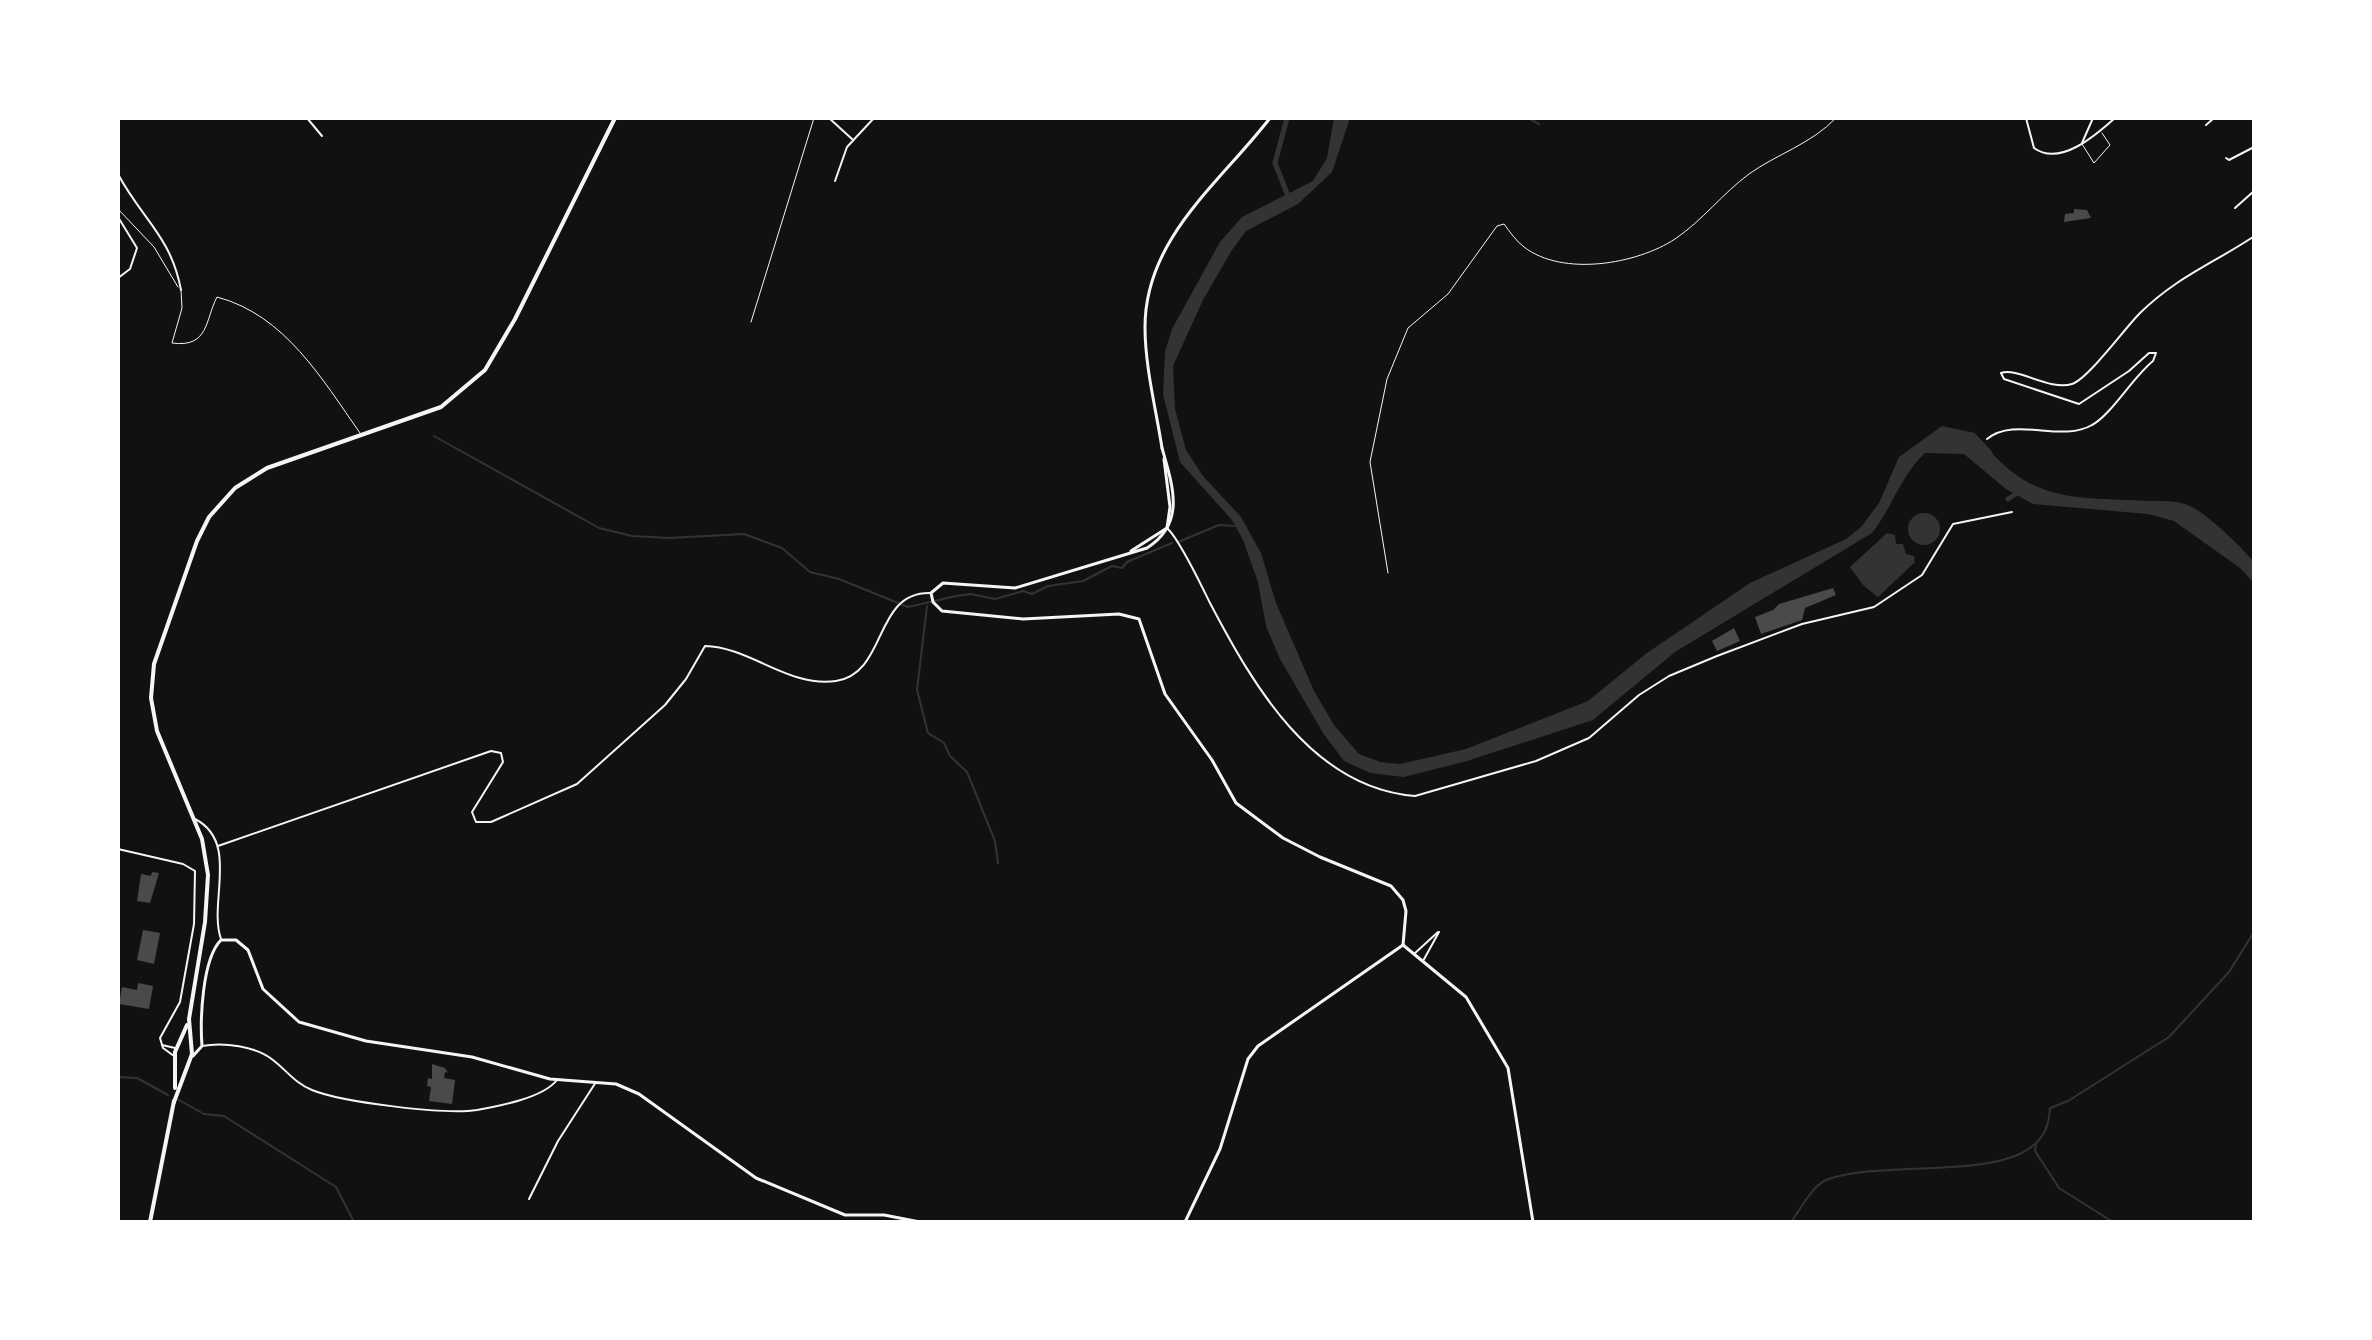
<svg xmlns="http://www.w3.org/2000/svg" width="2372" height="1340" viewBox="0 0 2372 1340" font-family="'DejaVu Sans',sans-serif">
<style>
.water{fill:#333}
.lines{fill:none;stroke-linecap:round;stroke-linejoin:round}
.stream{stroke:#333;stroke-width:2}
.canal{stroke:#333;stroke-width:5}
.building{fill:#4a4a4a}
.path{stroke:#f5f5f5;stroke-width:1}
.service{stroke:#f5f5f5;stroke-width:1}
.minor{stroke:#f5f5f5;stroke-width:2}
.tertiary{stroke:#f5f5f5;stroke-width:3}
.primary{stroke:#f5f5f5;stroke-width:4}
</style>
<rect width="100%" height="100%" fill="#111"/>
<g class="water">
<path d="M1334,118H1350L1332,172L1298,204L1246,231L1232,250L1203,300L1173,366L1175,409L1186,450L1203,476L1241,517L1261,553L1276,603L1314,691L1334,725L1359,754L1380,762L1400,764L1466,749L1588,701L1647,653L1750,583L1846,539L1861,527L1879,503L1899,457L1942,426L1975,433L1985,450H1989C2037,504 2079,497 2146,501C2161,501 2181,500 2194,508C2215,521 2238,544 2254,562V583L2240,568L2174,521L2148,514L2033,504L2006,489L1964,454L1925,453C1901,475 1892,508 1872,533L1675,652L1593,720L1467,761L1404,777L1370,773L1344,761L1323,733L1280,659L1266,626L1258,582L1243,540L1232,520L1180,462L1163,394L1165,352L1172,329L1220,242L1242,217L1313,181L1327,158Z"/>
<circle cx="1924" cy="529" r="16"/>
<polygon points="1887,533 1895,535 1896,544 1903,544 1906,554 1914,556 1915,562 1878,597 1863,585 1850,567"/>
</g>
<g class="lines">
<g class="stream">
<polyline points="1528,118 1539,124"/>
<polyline points="434,436 599,528 632,536 669,538 744,534 782,548 810,572 839,579 908,607 956,596 971,594 995,599 1023,591 1032,594 1048,586 1083,581 1112,566 1122,568 1127,562 1172,543"/>
<polyline points="1178,542 1219,525 1234,526"/>
<polyline points="927,606 917,690 928,733 944,743 950,756 967,772 995,841 998,863"/>
<polyline points="118,1077 137,1078 168,1095"/>
<polyline points="179,1100 204,1114 224,1116 336,1187 354,1222"/>
<polyline points="2036,1145 2035,1151 2059,1188 2113,1222"/>
<path d="M1791,1222C1800,1210 1813,1185 1826,1180C1880,1159 2001,1181 2037,1142C2047,1132 2049,1121 2050,1108L2068,1101L2169,1037L2229,972L2254,932"/>
</g>
<g class="canal">
<polyline points="1287,118 1275,163 1290,201"/>
<polyline points="1975,437 1990,453"/>
<polyline points="2008,499 2020,491"/>
</g>
</g>
<g class="building">
<polygon points="2074,209 2087,210 2091,218 2064,222 2065,214 2074,213"/>
<polygon points="1833,588 1836,595 1805,608 1802,620 1761,634 1755,617 1773,610 1779,604"/>
<polygon points="1734,628 1740,641 1717,651 1712,641"/>
<polygon points="152,872 159,873 150,903 137,901 141,874 151,876"/>
<polygon points="143,930 160,933 154,964 137,960"/>
<polygon points="138,983 153,986 149,1009 119,1004 122,987 137,990"/>
<polygon points="432,1064 445,1068 448,1073 445,1072 444,1078 455,1080 452,1104 429,1101 431,1087 427,1086 428,1078 432,1079"/>
</g>
<g class="lines">
<path class="path" d="M1388,573L1370,462L1387,379L1408,328L1448,294L1497,226L1504,224C1510,232 1516,241 1524,247C1563,277 1637,264 1675,239C1703,220 1723,193 1749,174C1777,154 1811,144 1836,118"/>
<g class="service">
<polyline points="2082,144 2094,163 2110,145 2102,133"/>
<polyline points="118,209 154,247 178,287"/>
<path d="M181,290L182,308L172,343C209,348 205,320 217,297C285,315 322,379 360,433"/>
<polyline points="751,322 814,118"/>
</g>
<g class="minor">
<polyline points="307,118 322,136"/>
<polyline points="829,118 852,139"/>
<path d="M2026,118L2034,148C2060,167 2096,135 2115,118"/>
<polyline points="2206,125 2214,118"/>
<polyline points="2082,143 2093,118"/>
<polyline points="2226,158 2229,160 2254,147"/>
<path d="M118,174C141,218 171,236 181,290"/>
<polyline points="835,181 847,147 874,118"/>
<polyline points="2235,208 2254,191"/>
<polyline points="118,217 137,248 130,269 118,278"/>
<path d="M1987,439C2015,416 2061,443 2092,425C2111,415 2133,377 2153,361L2156,353H2149L2129,371L2079,404L2004,379L2001,373C2018,367 2049,391 2072,384C2088,379 2125,328 2140,313C2177,277 2212,264 2253,237"/>
<path d="M1168,529C1181,542 1201,585 1210,603C1253,685 1312,788 1415,796L1536,761L1589,738L1639,695L1669,676L1717,656L1802,624L1874,607L1922,575L1953,524L2012,512"/>
<path d="M195,819C240,842 208,903 221,939"/>
<path d="M218,846L491,751L501,753L503,762L472,812L476,822H491L577,784L665,705L686,679L705,646C750,647 789,688 836,681C888,673 873,592 930,593"/>
<polyline points="118,849 183,864 195,871 194,924 180,1002 160,1038 163,1048 174,1056"/>
<polyline points="1414,954 1438,932"/>
<polyline points="1423,961 1439,932"/>
<polyline points="162,1045 175,1048"/>
<path d="M202,1046C223,1042 256,1046 273,1060C286,1070 296,1084 312,1090C341,1102 445,1115 477,1110C499,1106 543,1098 557,1080"/>
<polyline points="529,1199 558,1141 596,1082"/>
</g>
<g class="tertiary">
<path d="M1162,448C1173,487 1186,523 1147,548L1015,588L943,583L931,593L933,602L942,611L1023,619L1119,614L1139,619L1165,694L1212,760L1236,803L1283,838L1320,857L1391,886L1403,900L1406,911L1403,945L1258,1046L1248,1059L1220,1149L1185,1222"/>
<path d="M1162,448C1156,409 1145,367 1145,327C1145,238 1220,183 1270,118"/>
<polyline points="1131,551 1167,528 1170,507 1164,459"/>
<polyline points="1403,945 1466,997 1508,1068 1533,1222"/>
<path d="M193,1056L202,1046C200,1020 202,959 221,940H236L248,950L263,989L299,1022L366,1041L472,1057L550,1079L616,1084L639,1094L756,1178L845,1215H884L920,1222"/>
</g>
<g class="primary">
<polyline points="175,1088 175,1052 187,1025"/>
<polyline points="174,1102 192,1054 189,1019 205,922 208,875 202,839 157,731 151,698 154,664 197,541 209,517 235,488 267,468 441,407 485,370 515,319 615,118"/>
<polyline points="150,1222 174,1101"/>
</g>
</g>
<rect width="2372" height="1340" fill="none" stroke="#ffffff" stroke-width="240"/>
</svg>
